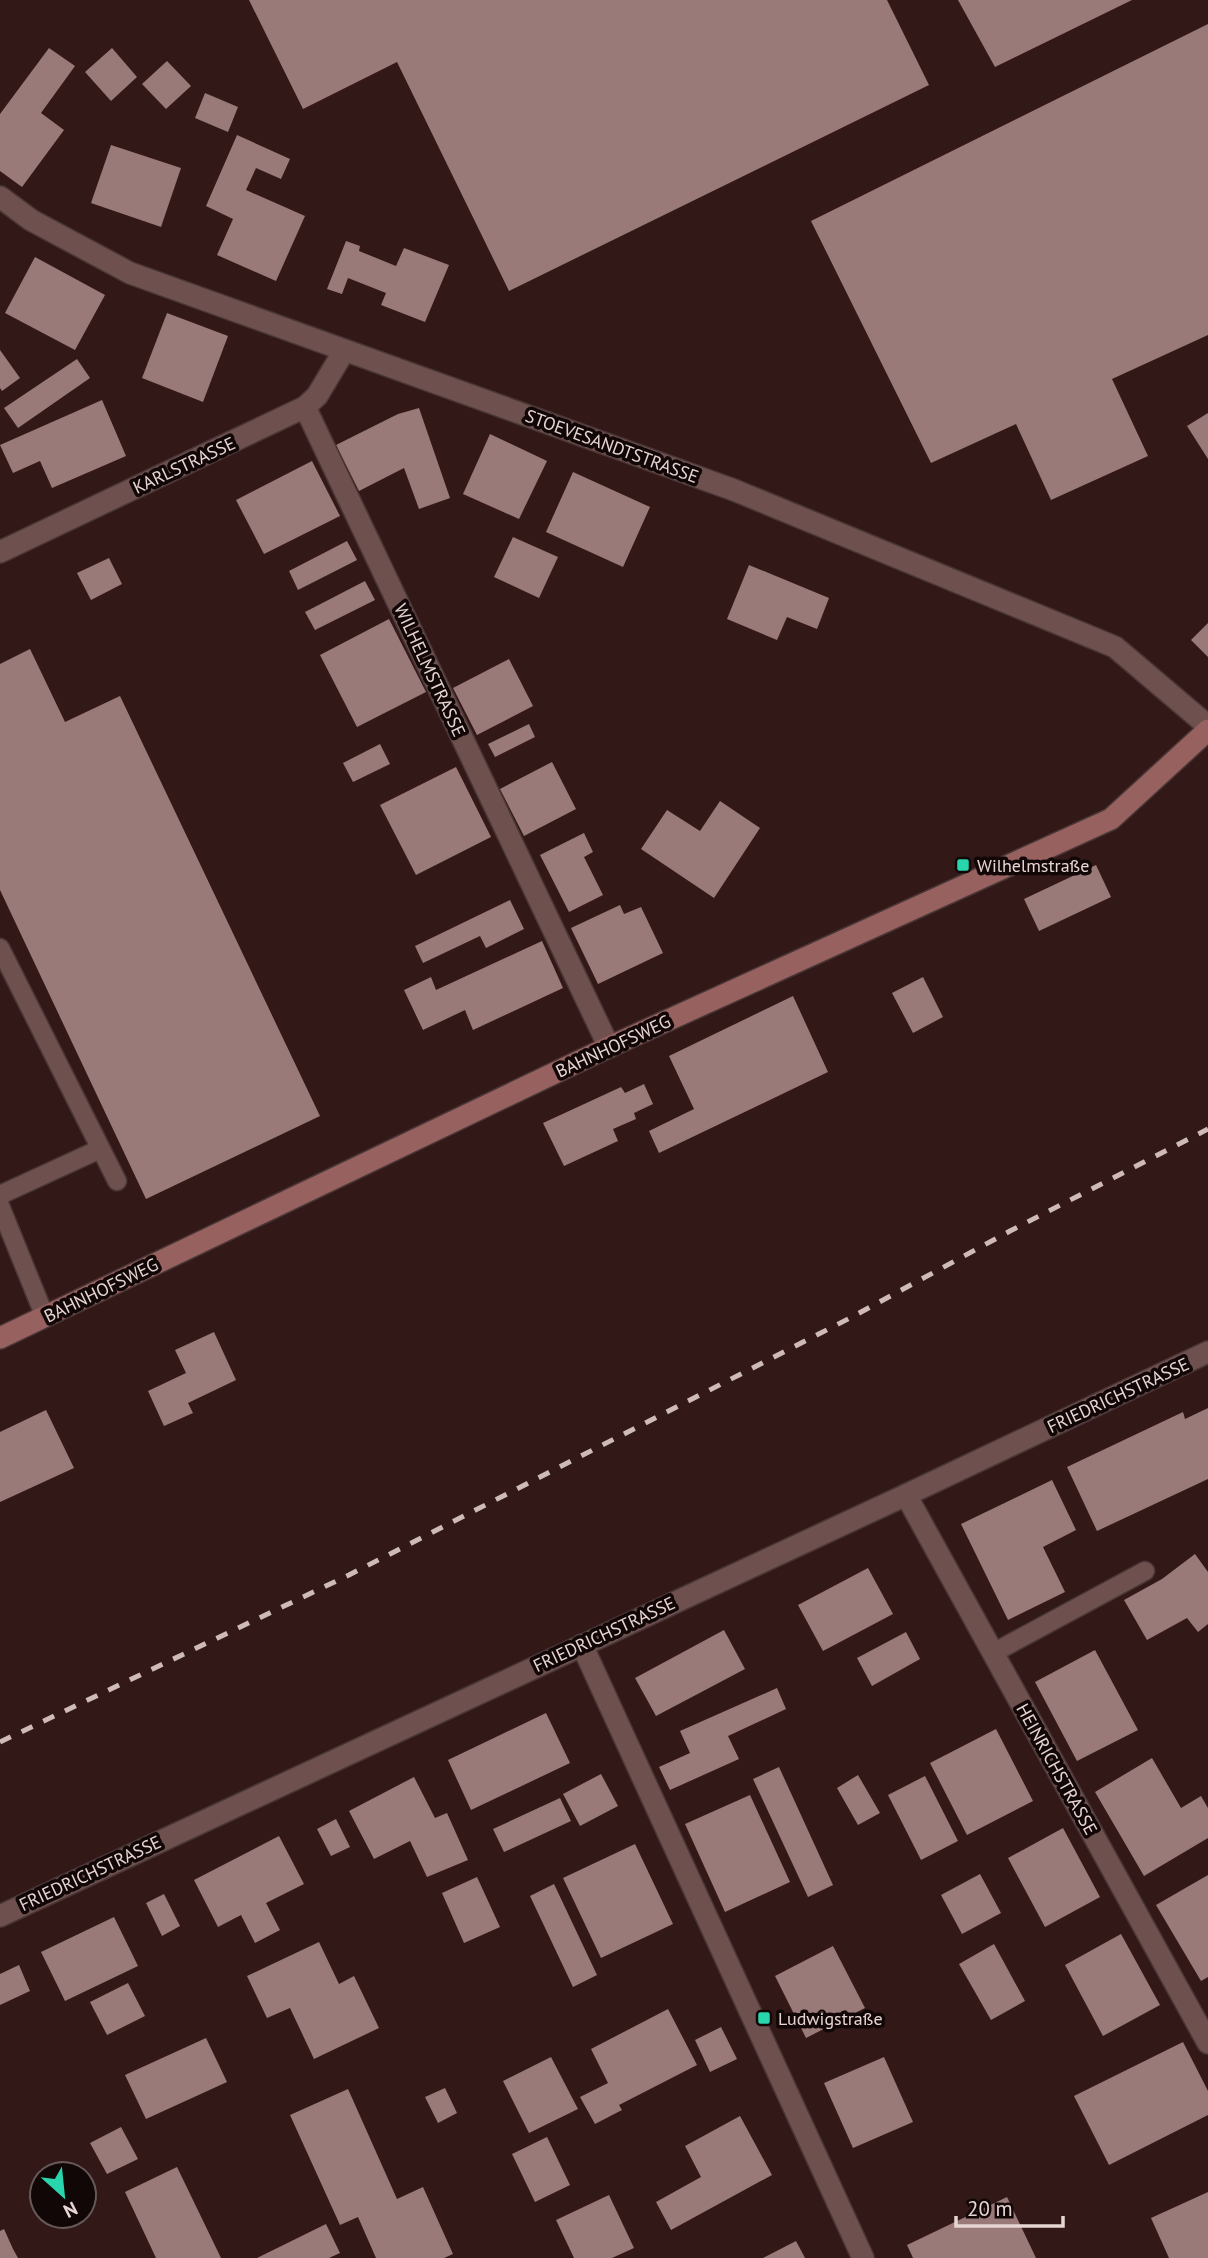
<svg xmlns="http://www.w3.org/2000/svg" width="1208" height="2258" viewBox="0 0 1208 2258" font-family="'PT Sans',sans-serif">
<style>
.building{fill:#9a7a78}
.lines{fill:none;stroke-linecap:round;stroke-linejoin:round}
.lane-casing{stroke:#4a3636;stroke-width:21}
.street-casing{stroke:#4a3636;stroke-width:24}
.secondary-casing{stroke:#4a3636;stroke-width:24}
.lane{stroke:#6e514f;stroke-width:18}
.street{stroke:#6e514f;stroke-width:21}
.secondary{stroke:#96615f;stroke-width:21}
.rail{stroke:#cdbab9;stroke-width:5;stroke-dasharray:12 12;stroke-linecap:butt}
.poi-dot{fill:#29d5ad;stroke:#120707;stroke-width:2.5}
.labels{text-anchor:middle;dominant-baseline:central;stroke-width:7;stroke-linejoin:round;paint-order:stroke}
.street-label{font-size:18px;fill:#e7d5d4;stroke:#120707}
.poi-label{font-size:18px;fill:#e7d5d4;stroke:#120707;text-anchor:start}
</style>
<rect width="100%" height="100%" fill="#321918"/>
<g class="building">
<polygon points="249,0 887,0 929,85 509,291 397,62 303,109"/>
<polygon points="958,0 1132,0 995,67"/>
<polygon points="1208,24 1208,335 1112,379 1148,456 1051,500 1016,424 931,463 811,221"/>
<polygon points="49,48 75,66 41,113 64,130 22,187 0,171 0,114"/>
<polygon points="112,48 137,77 111,101 85,72"/>
<polygon points="167,61 191,86 166,109 142,84"/>
<polygon points="205,93 238,107 228,132 195,118"/>
<polygon points="237,135 290,159 281,179 256,168 246,190 305,216 276,281 217,255 233,219 206,206"/>
<polygon points="111,145 181,168 161,227 91,203"/>
<polygon points="346,241 360,246 359,251 396,266 404,248 449,265 425,322 381,305 386,293 348,278 342,294 327,289"/>
<polygon points="35,257 105,295 75,350 5,313"/>
<polygon points="167,313 228,336 203,402 142,378"/>
<polygon points="0,350 20,378 2,391 0,388"/>
<polygon points="77,359 90,378 18,428 4,408"/>
<polygon points="102,400 126,456 52,488 40,461 13,473 0,445"/>
<polygon points="419,408 450,498 419,509 404,468 359,491 336,445 398,414"/>
<polygon points="1208,413 1208,459 1187,426"/>
<polygon points="490,434 547,461 519,519 463,494"/>
<polygon points="312,461 340,516 264,554 236,500"/>
<polygon points="573,472 650,507 623,567 546,532"/>
<polygon points="513,537 558,557 539,598 494,577"/>
<polygon points="347,541 357,560 298,590 289,571"/>
<polygon points="109,558 122,584 91,600 77,573"/>
<polygon points="749,565 829,598 817,629 787,617 777,640 727,619"/>
<polygon points="365,581 375,600 315,630 305,612"/>
<polygon points="389,619 426,692 357,727 320,655"/>
<polygon points="1208,623 1208,657 1191,640"/>
<polygon points="30,649 65,722 120,696 320,1116 146,1199 0,890 0,664"/>
<polygon points="509,659 533,706 477,735 453,688"/>
<polygon points="529,724 535,737 495,757 488,744"/>
<polygon points="380,744 390,764 353,782 343,763"/>
<polygon points="552,762 576,809 524,836 500,789"/>
<polygon points="456,767 491,837 416,875 380,805"/>
<polygon points="720,801 760,828 714,898 641,849 667,810 700,831"/>
<polygon points="584,833 593,852 584,857 603,895 569,912 540,855"/>
<polygon points="1096,865 1111,897 1039,931 1024,899"/>
<polygon points="510,900 524,929 486,948 480,936 423,963 415,946"/>
<polygon points="620,905 624,914 641,907 663,953 598,984 571,928"/>
<polygon points="542,941 563,988 473,1030 465,1010 423,1030 404,990 431,977 436,990"/>
<polygon points="923,977 943,1017 913,1033 892,993"/>
<polygon points="793,996 828,1072 659,1153 649,1131 694,1109 669,1056"/>
<polygon points="644,1084 653,1104 634,1113 636,1119 613,1129 618,1141 564,1166 543,1123 621,1087 625,1093"/>
<polygon points="214,1332 236,1380 188,1403 193,1413 164,1426 148,1391 186,1373 175,1350"/>
<polygon points="1208,1408 1208,1479 1097,1531 1067,1467 1183,1412 1185,1419"/>
<polygon points="46,1410 74,1468 0,1502 0,1432"/>
<polygon points="1052,1480 1076,1530 1043,1547 1065,1592 1008,1620 961,1524"/>
<polygon points="1195,1554 1208,1572 1208,1624 1198,1632 1187,1618 1147,1640 1124,1600 1162,1579"/>
<polygon points="868,1568 893,1614 823,1651 798,1605"/>
<polygon points="724,1630 745,1669 656,1716 635,1678"/>
<polygon points="906,1632 920,1659 872,1686 857,1658"/>
<polygon points="1095,1650 1138,1730 1077,1761 1035,1682"/>
<polygon points="777,1688 786,1709 728,1736 739,1759 670,1790 659,1767 690,1753 680,1731"/>
<polygon points="546,1713 570,1763 471,1810 448,1760"/>
<polygon points="996,1729 1033,1801 967,1835 930,1763"/>
<polygon points="1152,1758 1181,1808 1201,1796 1208,1808 1208,1838 1144,1876 1095,1792"/>
<polygon points="779,1767 833,1885 808,1897 753,1779"/>
<polygon points="601,1774 618,1806 580,1826 563,1794"/>
<polygon points="858,1775 880,1813 858,1825 837,1788"/>
<polygon points="925,1776 958,1841 921,1860 888,1795"/>
<polygon points="414,1777 435,1818 447,1813 468,1860 427,1877 410,1841 374,1859 349,1811"/>
<polygon points="750,1795 790,1882 725,1912 685,1824"/>
<polygon points="560,1798 571,1821 504,1852 493,1829"/>
<polygon points="336,1819 350,1847 331,1856 317,1829"/>
<polygon points="1063,1828 1100,1897 1045,1927 1008,1858"/>
<polygon points="279,1836 304,1884 266,1903 280,1930 255,1943 241,1915 218,1927 194,1880"/>
<polygon points="635,1844 673,1924 601,1958 563,1878"/>
<polygon points="980,1874 1001,1913 962,1934 941,1895"/>
<polygon points="1208,1875 1208,1977 1201,1981 1156,1905"/>
<polygon points="477,1877 500,1927 464,1943 442,1893"/>
<polygon points="554,1884 597,1975 573,1987 530,1896"/>
<polygon points="164,1894 180,1926 162,1936 146,1903"/>
<polygon points="114,1917 138,1966 65,2001 41,1952"/>
<polygon points="1121,1934 1160,2005 1103,2036 1065,1965"/>
<polygon points="319,1942 339,1984 354,1976 379,2028 314,2059 290,2008 267,2018 247,1976"/>
<polygon points="994,1944 1025,2001 991,2020 959,1964"/>
<polygon points="833,1946 865,2008 806,2038 775,1976"/>
<polygon points="19,1965 30,1991 0,2005 0,1974"/>
<polygon points="128,1983 145,2016 107,2035 90,2002"/>
<polygon points="668,2009 697,2065 619,2105 622,2110 595,2124 580,2097 608,2083 591,2049"/>
<polygon points="721,2027 737,2059 710,2072 695,2040"/>
<polygon points="206,2038 227,2082 146,2119 125,2075"/>
<polygon points="1183,2042 1208,2091 1208,2115 1109,2165 1074,2096"/>
<polygon points="551,2057 578,2109 529,2133 503,2081"/>
<polygon points="884,2057 913,2122 853,2148 824,2083"/>
<polygon points="445,2088 457,2113 438,2123 425,2097"/>
<polygon points="348,2089 397,2199 423,2187 453,2254 444,2258 376,2258 358,2217 340,2225 290,2115"/>
<polygon points="740,2116 772,2175 671,2230 656,2202 701,2177 685,2146"/>
<polygon points="121,2127 138,2159 107,2174 90,2143"/>
<polygon points="547,2137 570,2185 535,2202 512,2154"/>
<polygon points="177,2167 221,2258 156,2258 125,2192"/>
<polygon points="1208,2192 1208,2258 1169,2258 1151,2218"/>
<polygon points="609,2195 634,2248 612,2258 574,2258 556,2220"/>
<polygon points="1007,2197 1036,2258 913,2258 907,2245"/>
<polygon points="326,2224 340,2253 329,2258 257,2258"/>
<polygon points="4,2229 13,2249 18,2258 0,2258 0,2231"/>
<polygon points="796,2241 805,2258 763,2258"/>
</g>
<g class="lines">
<defs>
<g id="lane">
<polyline points="0,948 117,1181"/>
<polyline points="0,1195 100,1149"/>
<polyline points="0,1206 45,1317"/>
<polyline points="993,1653 1145,1571"/>
</g>
<g id="street">
<polyline points="0,197 31,220 130,273 734,490 1115,647 1208,726"/>
<polyline points="305,407 609,1047"/>
<polyline points="0,552 305,407 317,396 344,351"/>
<polyline points="906,1495 1208,2043"/>
<polyline points="582,1645 863,2258"/>
<polyline points="0,1916 906,1495 1208,1352"/>
</g>
<polyline id="secondary" points="0,1338 609,1047 1111,819 1208,730"/>
</defs>
<use href="#lane" class="lane-casing"/>
<use href="#street" class="street-casing"/>
<use href="#secondary" class="secondary-casing"/>
<use href="#lane" class="lane"/>
<use href="#street" class="street"/>
<use href="#secondary" class="secondary"/>
<polyline class="rail" points="0,1742 349,1575 850,1318 1010,1231 1208,1129"/>
</g>
<g class="poi-dot">
<rect x="956" y="858" width="14" height="14" rx="3.5"/>
<rect x="757" y="2011" width="14" height="14" rx="3.5"/>
</g>
<g class="labels">
<g class="street-label">
<text transform="translate(612 446) rotate(20)">STOEVESANDTSTRASSE</text>
<text transform="translate(184 465) rotate(-25)">KARLSTRASSE</text>
<text transform="translate(430 670) rotate(65)">WILHELMSTRASSE</text>
<text transform="translate(613 1046) rotate(-25)">BAHNHOFSWEG</text>
<text transform="translate(101 1290) rotate(-26)">BAHNHOFSWEG</text>
<text transform="translate(1118 1395) rotate(-25)">FRIEDRICHSTRASSE</text>
<text transform="translate(604 1634) rotate(-25)">FRIEDRICHSTRASSE</text>
<text transform="translate(1057 1769) rotate(61)">HEINRICHSTRASSE</text>
<text transform="translate(90 1873) rotate(-25)">FRIEDRICHSTRASSE</text>
</g>
<g class="poi-label">
<text x="977" y="865">Wilhelmstraße</text>
<text x="778" y="2018">Ludwigstraße</text>
</g>
</g>
<g transform="translate(63 2195) rotate(153)"><circle r="33" fill="#120707" stroke="#675959" stroke-width="2"/>
<path d="M0-5L12 26L0 18L-12 26Z" fill="#29d5ad"/>
<text y="-10" font-size="19" font-weight="bold" text-anchor="middle" fill="#e7d5d4">N</text>
</g>
<path d="M956 2216v10h107v-10" fill="none" stroke="#e7d5d4" stroke-width="3.5"/>
<text x="967" y="2216" font-size="21" fill="#e7d5d4" stroke="#120707" stroke-width="5" paint-order="stroke">20 m</text>
</svg>
